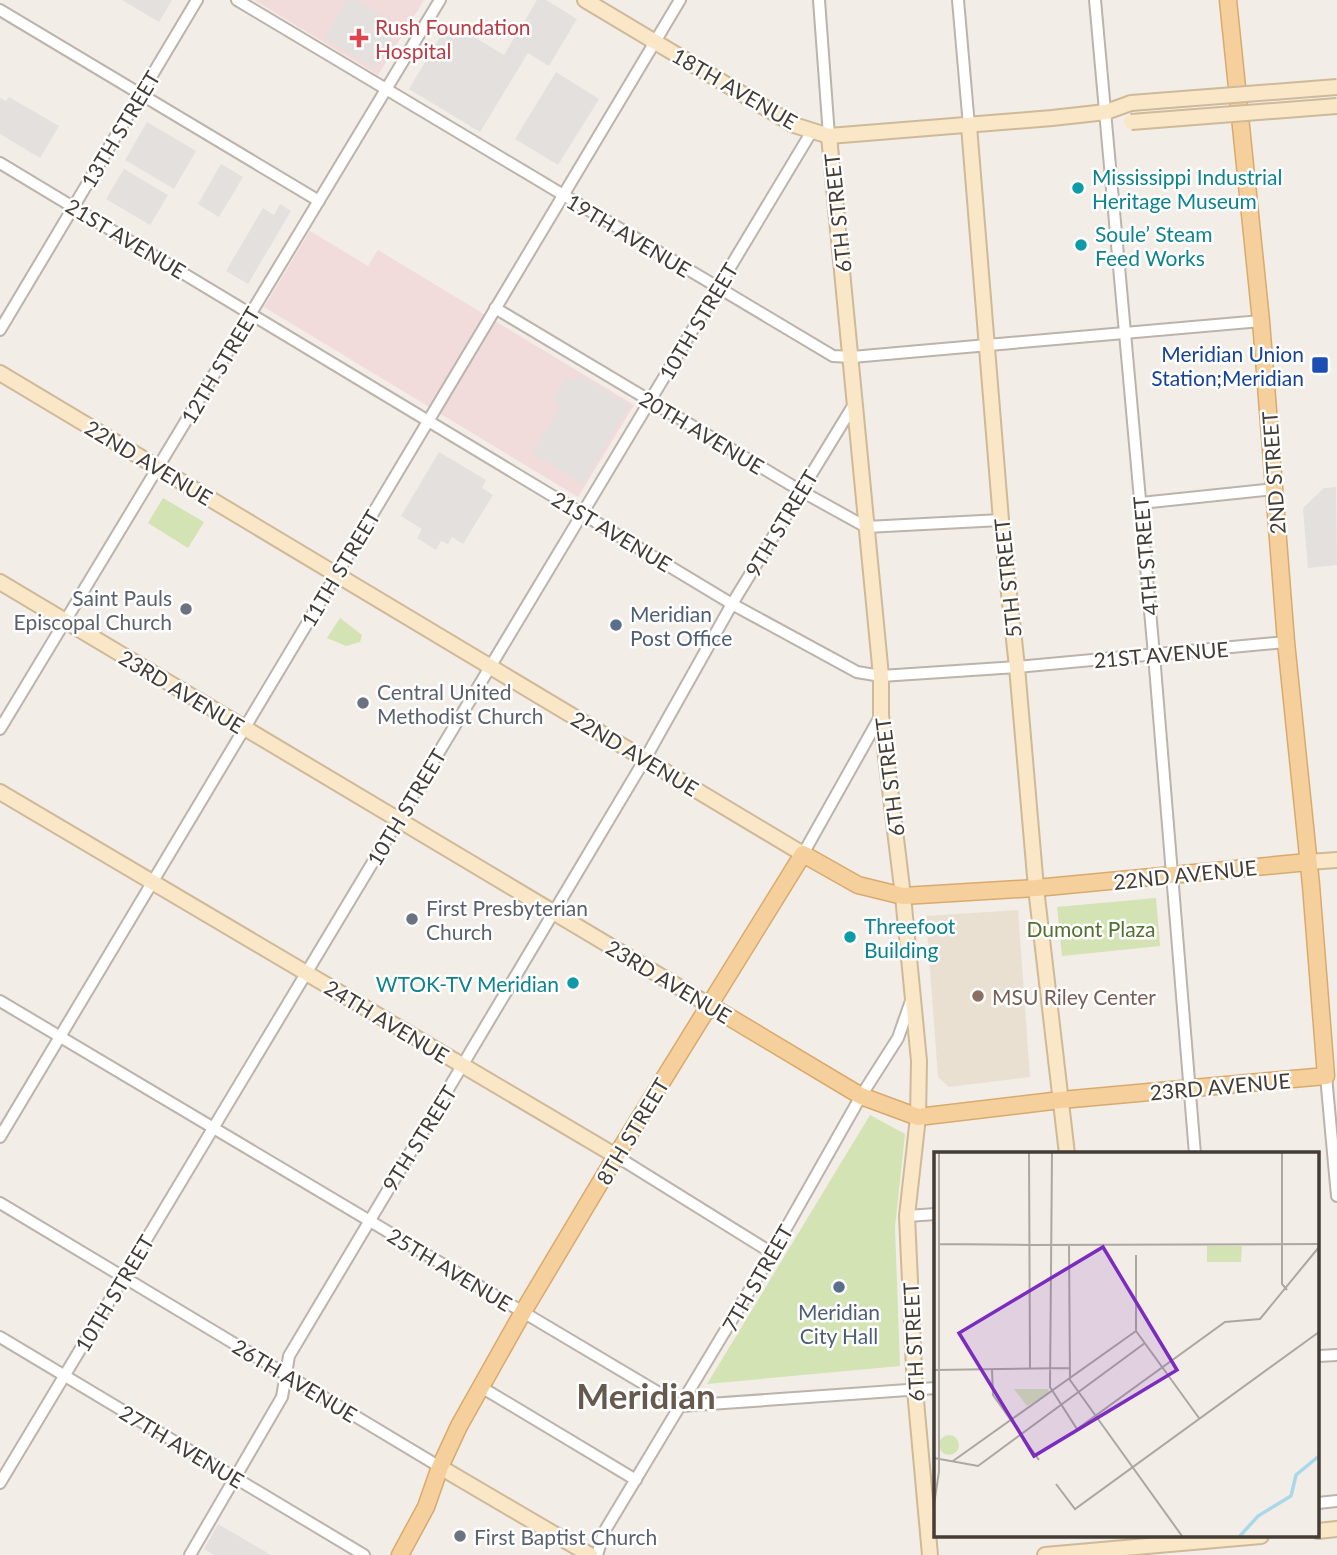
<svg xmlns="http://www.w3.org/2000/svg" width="1337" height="1555" viewBox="0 0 1337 1555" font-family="Lato,sans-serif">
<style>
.education{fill:#eae0d2}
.medical{fill:#f1dbdb}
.green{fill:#d3e3b3}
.parking{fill:#e3e0de}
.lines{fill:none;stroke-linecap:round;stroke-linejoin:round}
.street-casing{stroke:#bcb3aa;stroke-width:14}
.secondary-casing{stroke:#ceb999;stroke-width:18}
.primary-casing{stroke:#d9aa6d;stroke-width:19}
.street{stroke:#fff;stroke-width:10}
.secondary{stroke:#fae7c8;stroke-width:14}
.primary{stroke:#f5d09c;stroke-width:16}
.secondary-bridge-casing{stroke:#ceb999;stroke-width:18;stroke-linecap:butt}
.secondary-bridge{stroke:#fae7c8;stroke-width:14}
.health-dot{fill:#e0444e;stroke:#fff;stroke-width:2.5}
.culture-dot{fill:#0f9aa8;stroke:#fff;stroke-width:2.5}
.transit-dot{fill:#1a4fb4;stroke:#fff;stroke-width:2.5}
.worship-dot{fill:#6b7280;stroke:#fff;stroke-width:2.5}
.service-dot{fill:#5c6f8a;stroke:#fff;stroke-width:2.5}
.education-dot{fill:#8d6e63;stroke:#fff;stroke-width:2.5}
.labels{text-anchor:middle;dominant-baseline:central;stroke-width:5;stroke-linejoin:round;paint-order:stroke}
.health-label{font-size:21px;fill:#be3a42;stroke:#fff;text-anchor:start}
.street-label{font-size:21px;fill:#443d36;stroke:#fff}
.culture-label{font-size:21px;fill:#0d838f;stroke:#fff;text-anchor:start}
.transit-label{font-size:21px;fill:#164399;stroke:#fff;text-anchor:end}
.worship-label{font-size:21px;fill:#5b616d;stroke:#fff;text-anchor:start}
.service-label{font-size:21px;fill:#4e5e75;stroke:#fff;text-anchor:start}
.park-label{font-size:21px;fill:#51712f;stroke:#fff}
.education-label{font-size:21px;fill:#785e54;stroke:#fff;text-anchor:start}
.town-label{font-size:35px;font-weight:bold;fill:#66594e;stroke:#fff}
.inset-river{fill:none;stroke:#a8d8ea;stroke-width:3.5}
.inset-road{fill:none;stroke:#aca7a0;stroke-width:2}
.view{fill:#7b2cbf;fill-opacity:0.15;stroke:#7b2cbf;stroke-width:3.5}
.inset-edge{fill:none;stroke:#443d36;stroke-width:3.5}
</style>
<rect width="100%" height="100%" fill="#f2ede7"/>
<polygon class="education" points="1018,910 1030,1077 949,1087 938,1077 926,916"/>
<g class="medical">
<polygon points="254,0 424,0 378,75"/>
<polygon points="310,231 368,266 378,250 634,405 578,497 264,307"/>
</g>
<g class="green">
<polygon points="163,498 204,522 188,548 148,523"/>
<polygon points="340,618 362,635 360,642 346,646 327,638"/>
<polygon points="1156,898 1160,946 1062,956 1057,907"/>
<polygon points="870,1115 905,1134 895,1227 900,1366 707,1384"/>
</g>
<g class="parking">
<polygon points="122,0 172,0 159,22"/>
<polygon points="347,0 355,0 399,26 374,68 325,38"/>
<polygon points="537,0 546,0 577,19 549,66 528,53 480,132 409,89 449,22 504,55"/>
<polygon points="556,72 599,99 558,165 515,139"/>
<polygon points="9,97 59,126 40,158 0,134 0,98 6,101"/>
<polygon points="147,122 196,151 174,189 125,160"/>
<polygon points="221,164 243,177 219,217 198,204"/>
<polygon points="124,169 168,195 150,225 106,199"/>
<polygon points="280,204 291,211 248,284 226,271 263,208 274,215"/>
<polygon points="579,375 629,405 583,484 532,453 561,405 553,399 567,377 575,381"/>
<polygon points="439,452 486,480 482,488 493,495 463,544 452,537 448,544 441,541 436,550 417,538 422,529 401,516"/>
<polygon points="1336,487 1337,565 1308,568 1303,508 1324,488"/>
<polygon points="218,1524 271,1555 214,1555 204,1549"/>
</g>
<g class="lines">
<defs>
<g id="street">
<polyline points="237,0 833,356 852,357 1261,321"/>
<polyline points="819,0 829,136"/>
<polyline points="958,0 969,126"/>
<polyline points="1095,0 1154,655 1195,1154"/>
<polyline points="0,10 319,201"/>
<polyline points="0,163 732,604 857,672 881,676 1017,667 1286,642"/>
<polyline points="495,308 801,491 866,527 1001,520"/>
<polyline points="0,330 197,0"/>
<polyline points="1141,503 1275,489"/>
<polyline points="0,729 440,0"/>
<polyline points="803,854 881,715"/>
<polyline points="0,1001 681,1406 936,1388"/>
<polyline points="1326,1076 1337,1196"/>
<polyline points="0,1137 680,0"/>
<polyline points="616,1156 772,1253"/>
<polyline points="0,1203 440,1467"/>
<polyline points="907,1216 936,1214"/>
<polyline points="0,1337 364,1555"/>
<polyline points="1318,1356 1337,1355"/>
<polyline points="481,1387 636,1480"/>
<polyline points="0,1483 812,131"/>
<polyline points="1318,1503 1337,1501"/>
<polyline points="190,1555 282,1397 289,1356 645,759 732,604 856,401"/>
<polyline points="597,1555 604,1532 772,1253 861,1096 898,1038 912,998"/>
</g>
<g id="secondary">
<polyline points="585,0 794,125 829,136 1052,118 1106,112 1131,103"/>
<polyline points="969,126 1001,520 1017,667 1036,888 1067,1154"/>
<polyline points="829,136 881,676 881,715 903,896 919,1061 918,1117 907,1216 915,1390 930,1555"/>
<polyline points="0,373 803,854"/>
<polyline points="0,582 709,1005"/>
<polyline points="0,792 616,1156"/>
<polyline points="1308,862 1337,860"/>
<polyline points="440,1467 590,1555"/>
<polyline points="1318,1531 1337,1529"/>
<polyline points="1045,1555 1261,1536"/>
</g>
<g id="primary">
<polyline points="709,1005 861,1096 918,1117 1061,1100 1326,1076 1311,885 1286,642 1261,321 1228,0"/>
<polyline points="400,1555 426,1507 440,1467 459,1426 523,1312 616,1156 803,854 858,885 903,896 1036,888 1308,862"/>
</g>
</defs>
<use href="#street" class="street-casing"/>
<use href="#secondary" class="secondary-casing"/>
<use href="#primary" class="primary-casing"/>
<use href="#street" class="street"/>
<use href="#secondary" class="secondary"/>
<use href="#primary" class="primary"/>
<defs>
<g id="secondary-bridge">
<polyline points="1131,103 1337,87"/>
<polyline points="1131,122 1337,106"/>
</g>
</defs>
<use href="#secondary-bridge" class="secondary-bridge-casing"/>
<use href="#secondary-bridge" class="secondary-bridge"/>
</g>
<path class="health-dot" d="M355.5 27.5h7v7h7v7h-7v7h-7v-7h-7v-7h7z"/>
<g class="culture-dot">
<circle cx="1078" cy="188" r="7"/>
<circle cx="1081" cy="245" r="7"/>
<circle cx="850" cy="937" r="7"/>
<circle cx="573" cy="983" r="7"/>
</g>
<rect class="transit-dot" x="1311" y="356" width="18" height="18" rx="3.5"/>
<g class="worship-dot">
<circle cx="186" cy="609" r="7"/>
<circle cx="363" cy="703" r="7"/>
<circle cx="412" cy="919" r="7"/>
<circle cx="460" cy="1536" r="7"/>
</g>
<g class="service-dot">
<circle cx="616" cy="625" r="7"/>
<circle cx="839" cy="1287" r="7"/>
</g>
<circle class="education-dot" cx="978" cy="996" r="7"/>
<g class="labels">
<g class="health-label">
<text x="375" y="26">Rush Foundation<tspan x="375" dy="24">Hospital</tspan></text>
</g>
<g class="street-label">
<text transform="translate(735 88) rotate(30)">18TH AVENUE</text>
<text transform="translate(120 129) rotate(-59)">13TH STREET</text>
<text transform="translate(837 213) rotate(-96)">6TH STREET</text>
<text transform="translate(629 235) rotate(31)">19TH AVENUE</text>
<text transform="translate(126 238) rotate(31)">21ST AVENUE</text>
<text transform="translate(698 321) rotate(-59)">10TH STREET</text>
<text transform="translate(220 365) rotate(-59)">12TH STREET</text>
<text transform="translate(702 432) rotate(31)">20TH AVENUE</text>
<text transform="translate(149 462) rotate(31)">22ND AVENUE</text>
<text transform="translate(1273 473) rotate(-94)">2ND STREET</text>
<text transform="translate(781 523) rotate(-59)">9TH STREET</text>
<text transform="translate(612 531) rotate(31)">21ST AVENUE</text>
<text transform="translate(1145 556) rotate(-95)">4TH STREET</text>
<text transform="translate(340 568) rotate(-59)">11TH STREET</text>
<text transform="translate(1007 578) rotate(-96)">5TH STREET</text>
<text transform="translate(1161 654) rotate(-5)">21ST AVENUE</text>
<text transform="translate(182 691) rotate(31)">23RD AVENUE</text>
<text transform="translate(635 753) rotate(31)">22ND AVENUE</text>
<text transform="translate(889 777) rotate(-97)">6TH STREET</text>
<text transform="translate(406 807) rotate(-59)">10TH STREET</text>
<text transform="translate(1185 874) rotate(-6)">22ND AVENUE</text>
<text transform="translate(669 981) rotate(31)">23RD AVENUE</text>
<text transform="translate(387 1021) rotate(31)">24TH AVENUE</text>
<text transform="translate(1220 1086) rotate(-5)">23RD AVENUE</text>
<text transform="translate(632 1131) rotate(-59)">8TH STREET</text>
<text transform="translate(419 1138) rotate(-58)">9TH STREET</text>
<text transform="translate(450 1269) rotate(31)">25TH AVENUE</text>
<text transform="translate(757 1278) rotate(-60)">7TH STREET</text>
<text transform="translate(114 1293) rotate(-59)">10TH STREET</text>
<text transform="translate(913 1342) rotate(-93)">6TH STREET</text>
<text transform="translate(295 1380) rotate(31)">26TH AVENUE</text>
<text transform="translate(182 1446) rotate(31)">27TH AVENUE</text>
</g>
<g class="culture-label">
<text x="1092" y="176">Mississippi Industrial<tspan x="1092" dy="24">Heritage Museum</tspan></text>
<text x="1095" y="233">Soule’ Steam<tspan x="1095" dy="24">Feed Works</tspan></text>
<text x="864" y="925">Threefoot<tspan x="864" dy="24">Building</tspan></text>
<text x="559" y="983" text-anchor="end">WTOK-TV Meridian</text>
</g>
<g class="transit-label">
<text x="1304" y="353">Meridian Union<tspan x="1304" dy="24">Station;Meridian</tspan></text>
</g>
<g class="worship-label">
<text x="172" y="597" text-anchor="end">Saint Pauls<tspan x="172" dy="24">Episcopal Church</tspan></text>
<text x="377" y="691">Central United<tspan x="377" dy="24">Methodist Church</tspan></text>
<text x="426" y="907">First Presbyterian<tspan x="426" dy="24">Church</tspan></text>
<text x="474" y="1536">First Baptist Church</text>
</g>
<g class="service-label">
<text x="630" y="613">Meridian<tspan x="630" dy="24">Post Office</tspan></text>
<text x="839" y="1311" text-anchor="middle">Meridian<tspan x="839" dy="24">City Hall</tspan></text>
</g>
<g class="park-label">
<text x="1091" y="928">Dumont Plaza</text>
</g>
<g class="education-label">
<text x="992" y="996">MSU Riley Center</text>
</g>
<g class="town-label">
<text x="646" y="1395">Meridian</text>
</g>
</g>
<g transform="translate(934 1152)">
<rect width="385" height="385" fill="#f2ede7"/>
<path d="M273,94H308L307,110H273ZM80,237H114L115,241L93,254ZM5 293a10 10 0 1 1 20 0a10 10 0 1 1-20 0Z" fill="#d3e3b3"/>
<path class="inset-river" d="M306,384L324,364L357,344L362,323L385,304"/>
<path class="inset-road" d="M5,1V218M95,1L96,216M118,1L116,235L143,277L291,170L326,167L385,95M348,1V132L353,138M5,92L96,93M96,93L385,92M135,93L136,228L248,384M202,103V179L265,266M58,217L59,243L105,308M0,218L135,216M0,306L44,314L211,191M19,309L202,179M122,332L141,357L385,180M0,352L5,320V218"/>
<path class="view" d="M169,95L243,218L100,304L25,181Z"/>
<rect width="385" height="385" class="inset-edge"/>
</g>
</svg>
